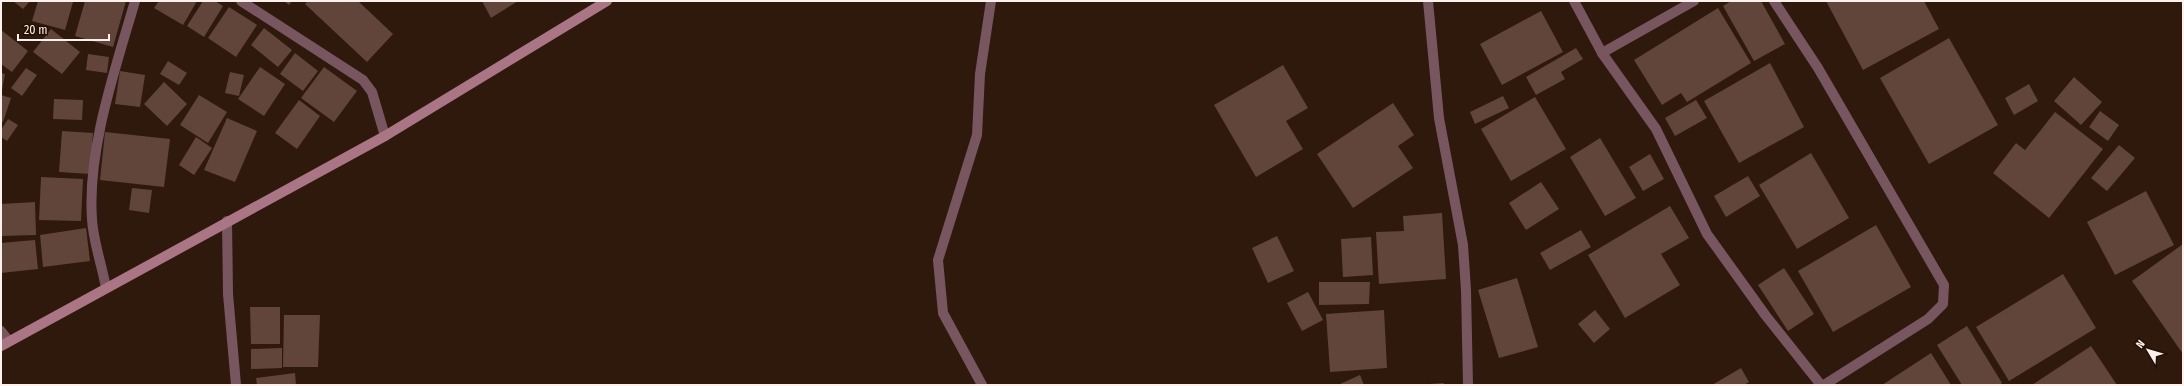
<svg xmlns="http://www.w3.org/2000/svg" width="2184" height="386" viewBox="0 0 2184 386" font-family="'Fira Sans Condensed',sans-serif">
<style>
.building{fill:#61453a}
.lines{fill:none;stroke-linecap:round;stroke-linejoin:round}
.street{stroke:#785660;stroke-width:10}
.secondary{stroke:#aa7584;stroke-width:10}
</style>
<rect width="100%" height="100%" fill="#2f180c"/>
<g class="building">
<polygon points="13,1 30,1 23,9"/>
<polygon points="38,1 73,2 65,30 32,21"/>
<polygon points="85,1 126,1 113,47 75,36"/>
<polygon points="159,1 197,1 183,25 154,8"/>
<polygon points="203,1 215,1 223,6 204,37 187,26"/>
<polygon points="284,1 292,1 289,5"/>
<polygon points="308,1 358,1 393,34 367,62 305,4"/>
<polygon points="482,1 518,1 491,18"/>
<polygon points="1731,1 1761,1 1785,44 1754,61 1723,6"/>
<polygon points="1826,1 1924,1 1939,29 1863,70"/>
<polygon points="229,7 257,25 236,57 208,38"/>
<polygon points="1718,8 1751,63 1687,102 1681,93 1662,105 1634,60"/>
<polygon points="1541,11 1563,52 1502,85 1480,44"/>
<polygon points="264,28 292,50 278,67 251,45"/>
<polygon points="51,29 80,52 62,74 33,52"/>
<polygon points="1,30 28,51 12,72 1,64"/>
<polygon points="1949,38 1998,125 1929,164 1880,78"/>
<polygon points="1576,48 1583,59 1561,72 1565,79 1536,95 1526,77"/>
<polygon points="295,53 318,71 303,91 280,74"/>
<polygon points="88,54 109,57 107,73 86,70"/>
<polygon points="168,61 187,73 179,85 160,74"/>
<polygon points="1770,63 1804,127 1739,163 1704,101"/>
<polygon points="1283,65 1308,108 1286,121 1303,149 1256,177 1214,105"/>
<polygon points="260,67 285,84 264,116 238,99"/>
<polygon points="324,67 357,91 334,122 301,98"/>
<polygon points="26,68 37,75 22,96 11,88"/>
<polygon points="120,71 145,75 140,107 115,104"/>
<polygon points="230,72 244,75 239,96 225,93"/>
<polygon points="1,73 5,74 2,90 1,90"/>
<polygon points="2074,77 2102,102 2081,125 2054,101"/>
<polygon points="164,82 187,104 167,126 144,104"/>
<polygon points="2029,84 2038,101 2014,115 2005,98"/>
<polygon points="1,95 11,98 3,122 1,121"/>
<polygon points="199,95 227,112 208,143 180,125"/>
<polygon points="1503,96 1509,108 1475,124 1470,112"/>
<polygon points="1535,97 1566,149 1511,181 1481,129"/>
<polygon points="54,99 83,100 82,120 53,119"/>
<polygon points="299,100 320,116 297,149 275,133"/>
<polygon points="1696,100 1707,118 1675,136 1665,118"/>
<polygon points="1393,103 1414,135 1398,146 1413,168 1353,208 1317,154"/>
<polygon points="2100,111 2119,125 2108,141 2089,127"/>
<polygon points="2055,112 2103,149 2049,218 1993,173 2016,143 2025,150"/>
<polygon points="227,118 257,131 235,182 204,170"/>
<polygon points="8,119 18,125 7,141 1,137 1,130"/>
<polygon points="62,131 93,133 90,174 59,172"/>
<polygon points="105,132 170,139 164,187 100,180"/>
<polygon points="196,137 212,148 194,175 179,165"/>
<polygon points="1600,138 1636,198 1605,216 1570,157"/>
<polygon points="2119,145 2135,158 2107,191 2091,178"/>
<polygon points="1811,153 1849,218 1797,249 1759,185"/>
<polygon points="1650,154 1664,179 1643,191 1629,167"/>
<polygon points="1748,176 1760,196 1726,217 1714,196"/>
<polygon points="41,177 83,179 81,221 39,220"/>
<polygon points="1541,182 1559,209 1526,230 1509,203"/>
<polygon points="132,188 152,190 149,213 129,210"/>
<polygon points="2146,191 2174,245 2115,275 2087,222"/>
<polygon points="35,202 36,235 1,236 1,204"/>
<polygon points="1670,206 1689,238 1661,254 1680,285 1625,318 1588,255"/>
<polygon points="1442,213 1446,279 1379,284 1376,232 1404,231 1403,216"/>
<polygon points="1876,225 1911,287 1833,332 1798,271"/>
<polygon points="86,228 90,261 43,267 40,235"/>
<polygon points="1581,230 1591,247 1550,270 1540,253"/>
<polygon points="1277,236 1294,271 1268,283 1252,248"/>
<polygon points="1371,237 1373,275 1343,277 1341,239"/>
<polygon points="35,240 38,269 1,273 1,243"/>
<polygon points="2183,244 2183,354 2132,281"/>
<polygon points="1784,268 1814,314 1788,331 1758,285"/>
<polygon points="2063,274 2096,328 2009,381 1976,327"/>
<polygon points="1517,278 1538,347 1499,358 1478,290"/>
<polygon points="1319,282 1370,282 1369,304 1319,305"/>
<polygon points="1308,292 1323,320 1302,331 1287,303"/>
<polygon points="250,307 280,307 280,344 251,344"/>
<polygon points="1384,310 1387,368 1330,372 1326,314"/>
<polygon points="1595,310 1610,329 1594,343 1578,324"/>
<polygon points="284,315 320,315 318,367 283,367"/>
<polygon points="1967,326 2002,383 1999,385 1962,385 1937,345"/>
<polygon points="2091,346 2117,385 2032,385"/>
<polygon points="282,348 282,368 251,369 251,349"/>
<polygon points="1931,353 1951,385 1882,385"/>
<polygon points="1741,368 1749,382 1744,385 1712,385"/>
<polygon points="295,373 296,385 257,385 256,378"/>
<polygon points="1360,375 1364,385 1338,385"/>
<polygon points="1444,383 1444,385 1429,385 1429,384"/>
</g>
<g class="lines">
<g class="street">
<polyline points="241,1 363,80 372,92 385,136"/>
<polyline points="1428,1 1439,118 1463,245 1466,290 1468,385"/>
<polyline points="1574,1 1602,53 1656,129 1707,234 1766,316 1821,385"/>
<polyline points="1774,1 1818,68 1944,285 1943,304 1928,319 1824,385"/>
<polyline points="1602,53 1694,1"/>
<polyline points="227,221 228,294 236,385"/>
<path d="M106,288C102,265 93,241 92,219C87,149 116,67 135,1"/>
<polyline points="1,331 9,341"/>
<polyline points="982,385 943,313 938,260 977,135 980,74 991,1"/>
</g>
<polyline class="secondary" points="1,346 385,136 607,1"/>
</g>
<rect width="2184" height="386" fill="none" stroke="#fff1eb" stroke-width="4"/>
<g transform="translate(2148 350) rotate(308)" stroke="#250f04" stroke-width="3" paint-order="stroke">
<path d="M0-3L7 15L0 10L-7 15Z" fill="#fff1eb"/>
<text y="-6" font-size="11" font-weight="bold" text-anchor="middle" fill="#fff1eb">N</text>
</g>
<path d="M18 34v6h91v-6" fill="none" stroke="#fff1eb" stroke-width="2"/>
<text x="24" y="34" font-size="12" fill="#fff1eb" stroke="#250f04" stroke-width="3" paint-order="stroke">20 m</text>
</svg>
